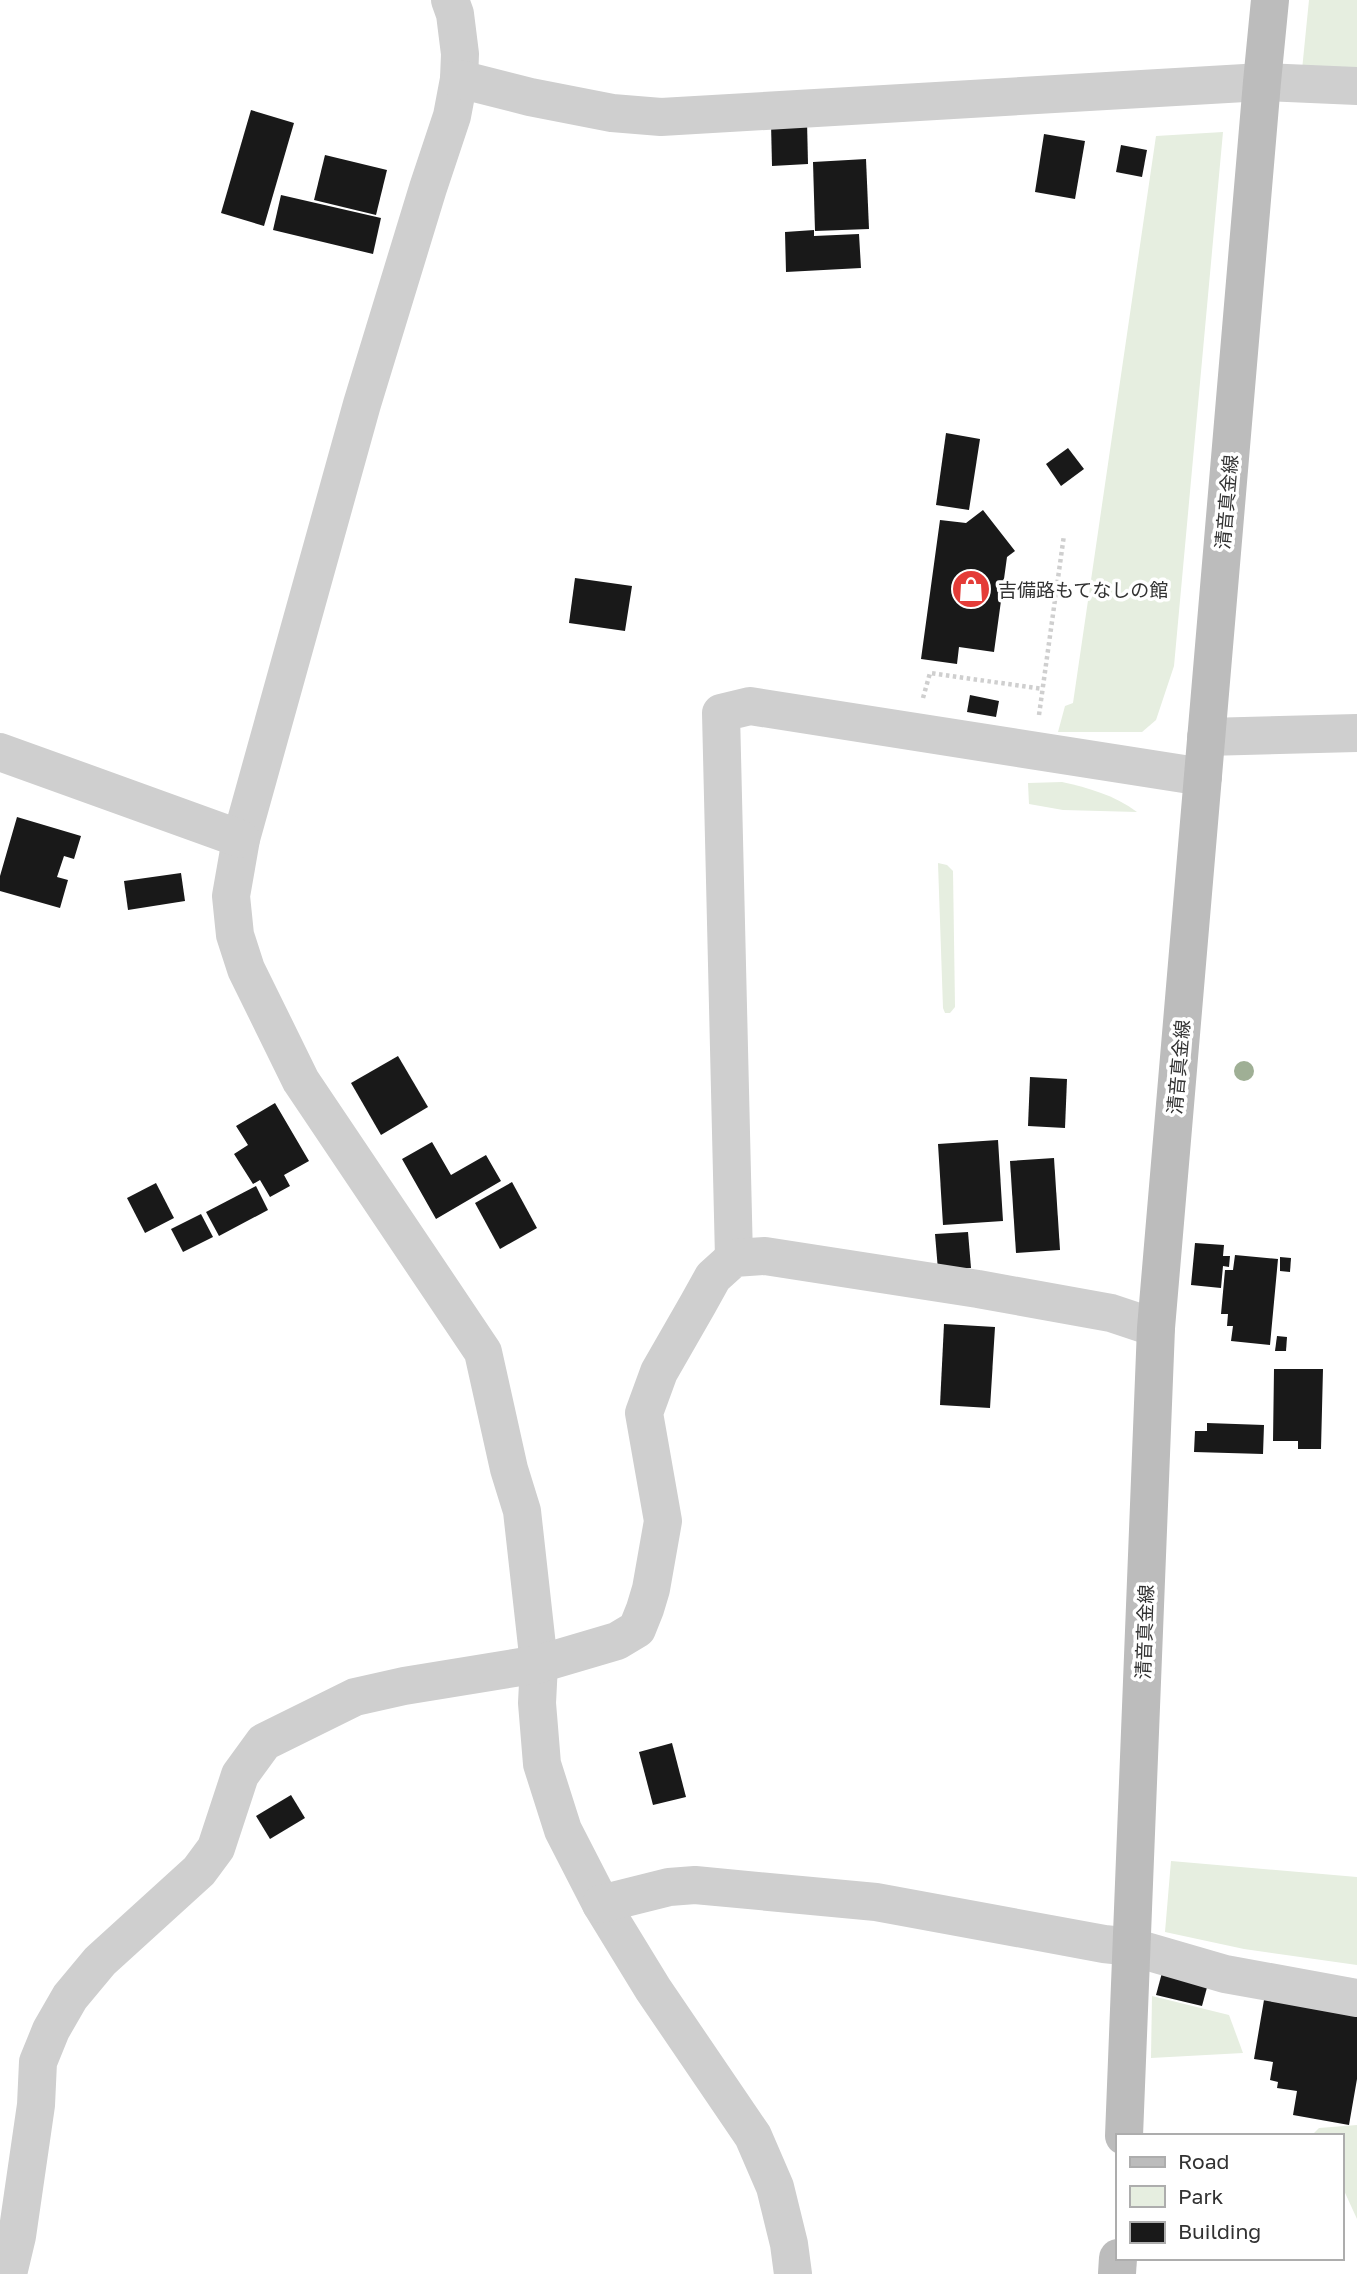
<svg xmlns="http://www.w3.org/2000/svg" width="1357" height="2274" viewBox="0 0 1357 2274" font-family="'Golos Text','Noto Sans JP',sans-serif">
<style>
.green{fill:#e6eee0}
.building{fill:#191919}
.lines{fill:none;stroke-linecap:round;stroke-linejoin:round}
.path{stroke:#cfcfcf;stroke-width:4.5;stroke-dasharray:3.5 3.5;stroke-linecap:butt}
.street{stroke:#cfcfcf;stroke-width:38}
.secondary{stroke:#bcbcbc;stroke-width:38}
.tree{fill:#9faf95}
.labels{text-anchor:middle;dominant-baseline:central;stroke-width:7;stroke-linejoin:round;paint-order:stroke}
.street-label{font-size:19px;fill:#323232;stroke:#fff}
.poi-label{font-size:19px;fill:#323232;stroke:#fff;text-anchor:start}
</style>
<rect width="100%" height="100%" fill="#fff"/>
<g class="green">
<polygon points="1309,0 1357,0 1357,73 1302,70"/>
<polygon points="1223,132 1174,666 1156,720 1142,732 1058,732 1065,706 1073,703 1156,136"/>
<path d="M1062,782C1089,788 1114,795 1137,812L1063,810L1029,804L1028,783Z"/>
<polygon points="938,863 947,865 953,871 955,1007 950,1013 945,1013 943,1008"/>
<polygon points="1171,1861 1357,1877 1357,1965 1244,1949 1165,1932"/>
<polygon points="1152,1996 1229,2015 1243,2053 1151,2058"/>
<polygon points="1357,2125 1357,2219 1341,2184 1341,2136 1313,2136 1313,2134 1319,2128"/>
</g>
<g class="building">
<polygon points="251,110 294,123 264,226 221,213"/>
<polygon points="807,121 808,164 772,166 771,123"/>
<polygon points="1044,134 1085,141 1075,199 1035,192"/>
<polygon points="1121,145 1147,150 1142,177 1116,172"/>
<polygon points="325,155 387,170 376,215 314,200"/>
<polygon points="866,159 869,229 815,231 813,162"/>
<polygon points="281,195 381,218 373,254 273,230"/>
<polygon points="814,230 814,236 859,234 861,268 786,272 785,232"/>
<polygon points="946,433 980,439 969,510 936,505"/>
<polygon points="1068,448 1084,469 1061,486 1046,464"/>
<polygon points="983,510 1015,551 1007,557 994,652 959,647 957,664 921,659 940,520 966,523"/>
<polygon points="575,578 632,586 625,631 569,623"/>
<polygon points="970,695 999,701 996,717 967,712"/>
<polygon points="17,817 81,836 74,859 64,856 57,877 68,880 60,908 0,891 0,876"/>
<polygon points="181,873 185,901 128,910 124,881"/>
<polygon points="398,1056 428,1107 381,1135 351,1083"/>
<polygon points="1030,1077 1067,1079 1065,1128 1028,1126"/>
<polygon points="275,1103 309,1161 284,1175 290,1186 270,1197 260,1180 253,1184 234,1154 248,1145 236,1126"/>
<polygon points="998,1140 1003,1221 943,1225 938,1144"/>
<polygon points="432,1142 451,1175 486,1155 501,1181 436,1219 402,1159"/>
<polygon points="1054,1158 1060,1250 1016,1253 1010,1161"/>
<polygon points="512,1182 537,1228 500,1249 475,1203"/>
<polygon points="156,1183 174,1218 145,1233 127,1198"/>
<polygon points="256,1186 268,1210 219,1236 206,1212"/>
<polygon points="201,1214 213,1237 183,1252 171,1229"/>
<polygon points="968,1232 971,1268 938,1270 935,1234"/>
<polygon points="1195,1243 1224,1245 1223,1256 1230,1256 1229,1267 1223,1266 1221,1288 1191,1285"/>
<polygon points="1235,1255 1278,1259 1270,1345 1231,1341 1233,1326 1227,1326 1228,1314 1221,1314 1225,1270 1233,1270"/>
<polygon points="1280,1257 1291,1258 1290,1272 1280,1271"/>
<polygon points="944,1324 995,1327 990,1408 940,1405"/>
<polygon points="1277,1336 1287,1337 1286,1351 1275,1351"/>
<polygon points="1274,1369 1323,1369 1321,1449 1298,1449 1298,1441 1273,1441"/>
<polygon points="1207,1423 1264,1425 1263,1454 1194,1452 1195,1431 1207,1431"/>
<polygon points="672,1743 686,1797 653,1805 639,1752"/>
<polygon points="291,1795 305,1818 270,1839 256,1816"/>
<polygon points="1163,1969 1209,1980 1202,2006 1156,1995"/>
<polygon points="1265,1994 1357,2010 1357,2079 1349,2125 1293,2115 1297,2091 1277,2088 1278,2082 1270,2080 1273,2062 1254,2059"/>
</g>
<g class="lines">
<g class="path">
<polyline points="923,698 930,673 1043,689"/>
<polyline points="1039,715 1064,535"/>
</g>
<g class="street">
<polyline points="450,0 455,14 460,54 459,79 452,116 428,188 362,404 241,839 231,896 235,935 246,969 301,1081 483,1352 509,1469 522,1511 539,1664 537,1703 542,1764 563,1830 601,1904 653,1989 753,2136 775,2187 789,2244 793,2274"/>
<polyline points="459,79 530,97 612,113 661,117 1262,82 1357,86"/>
<polyline points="1206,737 1357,733"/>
<polyline points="0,752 241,839"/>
<polyline points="734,1258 721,713 750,706 1203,777"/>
<polyline points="601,1904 669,1887 695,1885 876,1902 1104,1944 1132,1947 1225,1974 1357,1998"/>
<polyline points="8,2274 17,2236 36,2105 38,2062 51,2030 70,1997 100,1961 199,1871 216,1848 240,1775 264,1742 355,1697 404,1686 539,1664 617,1641 637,1629 645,1609 651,1589 663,1521 644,1413 659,1372 698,1304 713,1277 734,1258 765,1256 978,1289 1111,1313 1156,1328"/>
</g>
<g class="secondary">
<polyline points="1124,2136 1156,1328 1262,82 1270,0"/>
<polyline points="1117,2274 1118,2258"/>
</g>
</g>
<circle class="tree" cx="1244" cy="1071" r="10"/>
<defs>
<symbol id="shop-disc" viewBox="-11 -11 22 22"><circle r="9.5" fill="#e43c38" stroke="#fff"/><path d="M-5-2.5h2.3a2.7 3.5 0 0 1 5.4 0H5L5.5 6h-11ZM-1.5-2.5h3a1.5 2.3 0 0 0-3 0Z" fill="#fff"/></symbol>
</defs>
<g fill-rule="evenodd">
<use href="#shop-disc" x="949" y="567" width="44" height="44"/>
</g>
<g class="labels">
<g class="street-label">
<text transform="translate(1226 502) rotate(-85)">清音真金線</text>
<text transform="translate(1178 1067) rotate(-85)">清音真金線</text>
<text transform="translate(1144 1632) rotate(-88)">清音真金線</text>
</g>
<g class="poi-label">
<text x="998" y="589">吉備路もてなしの館</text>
</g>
</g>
<rect x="1116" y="2134" width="228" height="126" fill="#ffffff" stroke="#adadad" stroke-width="2"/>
<rect x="1130" y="2157" width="35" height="10" fill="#bcbcbc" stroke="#adadad" stroke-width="2"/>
<text x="1178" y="2169" font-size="21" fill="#323232">Road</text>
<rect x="1130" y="2186" width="35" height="21" fill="#e6eee0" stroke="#adadad" stroke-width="2"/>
<text x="1178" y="2204" font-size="21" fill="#323232">Park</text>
<rect x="1130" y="2222" width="35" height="21" fill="#191919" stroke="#adadad" stroke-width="2"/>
<text x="1178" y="2239" font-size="21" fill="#323232">Building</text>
</svg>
